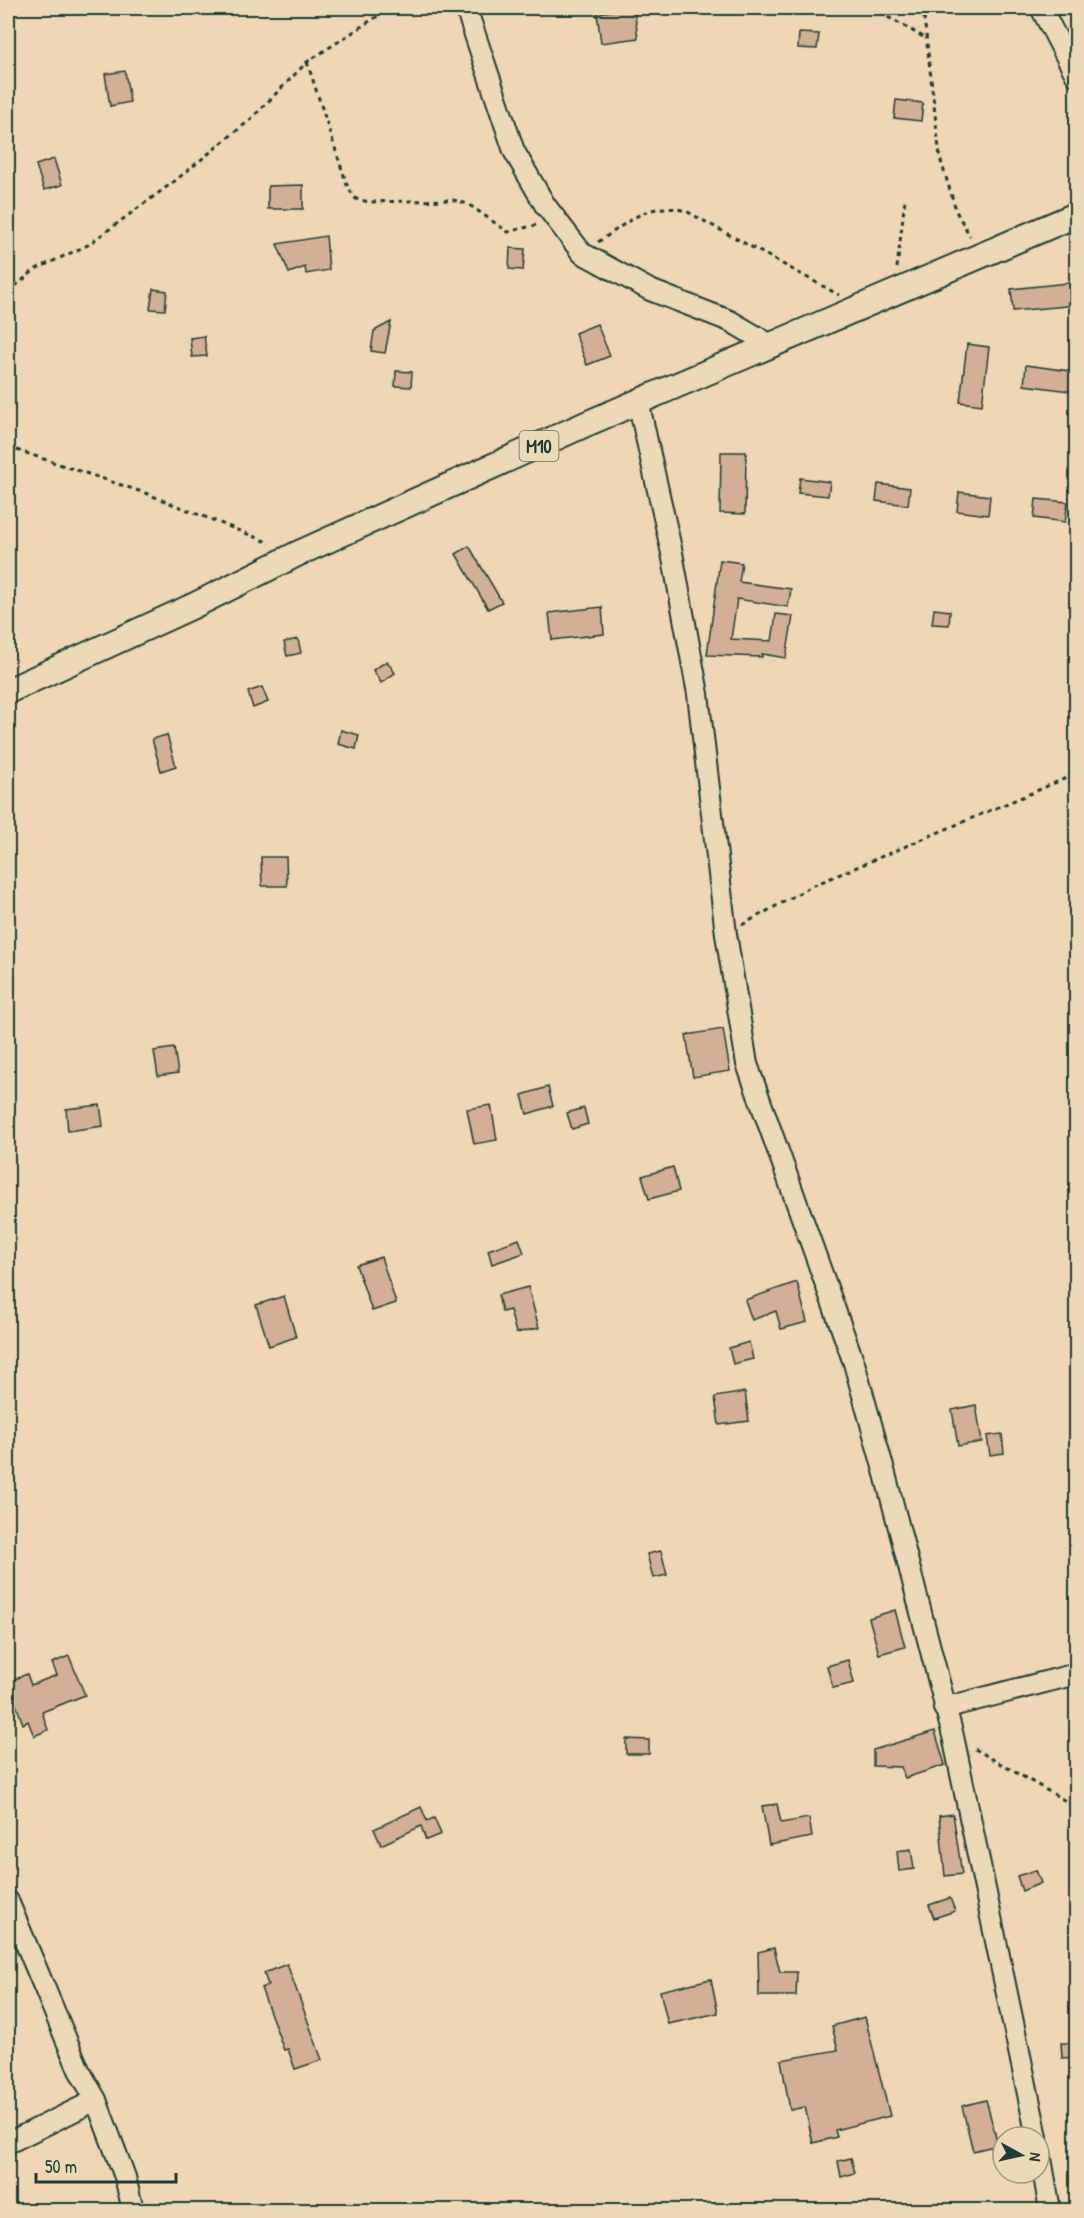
<svg xmlns="http://www.w3.org/2000/svg" width="1084" height="2218" viewBox="0 0 1084 2218" font-family="'Patrick Hand',sans-serif">
<style>
.building{fill:#d3af95;stroke:#1f3d34;stroke-width:1.5}
.lines{fill:none;stroke-linecap:round;stroke-linejoin:round}
.minor-casing{stroke:#1f3d34;stroke-width:24}
.major-casing{stroke:#1f3d34;stroke-width:28}
.path{stroke:#1f3d34;stroke-width:3;stroke-dasharray:4.5 4.5;stroke-linecap:butt}
.minor{stroke:#ecd9b7;stroke-width:20}
.major{stroke:#ecd9b7;stroke-width:24}
.labels{text-anchor:middle;dominant-baseline:central;stroke-width:6;stroke-linejoin:round;paint-order:stroke}
.shield{fill:#ecd9b7;stroke:#5c6c5b;stroke-width:1.5}
.shield-label{font-size:18px;font-weight:bold;fill:#1f3d34}
</style>
<rect width="100%" height="100%" fill="#efd6b4"/>
<filter id="ink" filterUnits="userSpaceOnUse"><feTurbulence type="fractalNoise" baseFrequency=".0167" numOctaves="2"/><feDisplacementMap in="SourceGraphic" scale="12" xChannelSelector="R" yChannelSelector="G"/><feConvolveMatrix kernelMatrix="1 2 1 2 8 2 1 2 1" color-interpolation-filters="sRGB"/></filter>
<g filter="url(#ink)">
<g class="building">
<polygon points="634,8 638,38 601,43 597,13"/>
<polygon points="799,33 819,34 817,49 798,48"/>
<polygon points="125,71 130,102 110,106 105,74"/>
<polygon points="896,100 923,103 921,121 894,118"/>
<polygon points="54,159 62,185 44,190 36,165"/>
<polygon points="303,185 303,209 268,209 268,186"/>
<polygon points="326,236 329,270 306,274 305,267 289,273 277,244"/>
<polygon points="510,248 525,249 523,270 509,269"/>
<polygon points="1077,282 1077,305 1013,311 1011,289"/>
<polygon points="153,289 167,291 165,310 150,309"/>
<polygon points="391,322 385,353 371,351 374,331"/>
<polygon points="597,324 610,356 587,365 575,333"/>
<polygon points="204,336 207,356 192,357 190,338"/>
<polygon points="967,344 989,347 982,405 960,402"/>
<polygon points="1026,365 1077,372 1077,392 1024,385"/>
<polygon points="396,371 412,372 411,387 395,386"/>
<polygon points="721,452 746,452 745,514 720,513"/>
<polygon points="800,478 830,482 828,496 798,493"/>
<polygon points="878,484 910,488 908,505 876,501"/>
<polygon points="959,492 990,496 988,515 957,511"/>
<polygon points="1036,499 1068,502 1065,522 1034,518"/>
<polygon points="469,546 502,602 488,609 456,554"/>
<polygon points="720,560 742,563 739,582 791,589 788,607 737,599 731,639 772,641 776,614 793,616 786,658 762,654 762,657 707,655"/>
<polygon points="602,607 604,634 552,640 549,613"/>
<polygon points="934,609 950,611 949,625 932,624"/>
<polygon points="298,639 301,653 287,656 284,642"/>
<polygon points="387,661 395,673 381,683 373,670"/>
<polygon points="262,687 268,702 253,708 248,692"/>
<polygon points="341,730 359,735 356,749 338,744"/>
<polygon points="167,735 176,766 161,771 152,739"/>
<polygon points="261,857 286,857 287,886 262,886"/>
<polygon points="723,1029 730,1071 693,1077 686,1035"/>
<polygon points="174,1048 178,1073 158,1076 154,1051"/>
<polygon points="548,1087 553,1106 527,1114 522,1095"/>
<polygon points="100,1105 103,1126 68,1131 66,1109"/>
<polygon points="491,1105 497,1140 474,1144 467,1109"/>
<polygon points="584,1108 588,1124 572,1129 567,1113"/>
<polygon points="673,1167 679,1191 649,1199 642,1176"/>
<polygon points="519,1239 524,1253 492,1264 488,1250"/>
<polygon points="381,1257 396,1303 372,1311 356,1265"/>
<polygon points="797,1282 807,1322 781,1329 776,1311 752,1320 745,1300"/>
<polygon points="528,1287 539,1328 516,1333 510,1310 502,1312 498,1295"/>
<polygon points="284,1296 296,1337 269,1346 256,1305"/>
<polygon points="749,1342 753,1359 733,1364 729,1348"/>
<polygon points="745,1392 749,1421 719,1425 715,1397"/>
<polygon points="976,1405 982,1442 958,1446 952,1410"/>
<polygon points="1002,1434 1004,1453 990,1455 987,1436"/>
<polygon points="661,1551 667,1575 653,1578 647,1554"/>
<polygon points="895,1610 905,1647 879,1654 869,1618"/>
<polygon points="69,1656 85,1695 42,1712 48,1730 34,1736 28,1721 23,1724 8,1682 27,1674 31,1685 57,1675 52,1663"/>
<polygon points="848,1660 854,1683 833,1688 827,1666"/>
<polygon points="935,1731 945,1765 905,1778 901,1767 873,1766 873,1750"/>
<polygon points="626,1739 649,1740 649,1754 626,1754"/>
<polygon points="777,1804 781,1823 809,1818 812,1837 769,1845 762,1806"/>
<polygon points="421,1807 427,1821 434,1818 441,1834 426,1840 421,1826 381,1845 374,1829"/>
<polygon points="953,1814 962,1874 945,1876 939,1816"/>
<polygon points="911,1849 914,1869 899,1871 897,1851"/>
<polygon points="1036,1870 1041,1883 1022,1891 1017,1876"/>
<polygon points="950,1898 955,1911 934,1918 929,1905"/>
<polygon points="774,1948 780,1972 797,1972 796,1996 759,1996 758,1952"/>
<polygon points="287,1964 322,2060 295,2069 288,2049 284,2050 261,1988 268,1985 264,1973"/>
<polygon points="711,1979 718,2013 668,2024 660,1991"/>
<polygon points="865,2017 890,2116 835,2130 837,2137 813,2143 805,2107 790,2110 781,2060 838,2050 832,2026"/>
<polygon points="1061,2043 1077,2043 1077,2057 1062,2058"/>
<polygon points="986,2100 998,2145 973,2151 962,2106"/>
<polygon points="851,2158 855,2173 841,2177 838,2161"/>
</g>
<g class="lines">
<defs>
<g id="minor">
<polyline points="466,8 514,151 545,205 582,253 650,290 730,321 769,344"/>
<polyline points="1041,8 1076,75"/>
<polyline points="638,401 672,553 698,694 726,934 747,1064 854,1363 885,1474 953,1736 1037,2137"/>
<polyline points="944,1708 1076,1674"/>
<polyline points="8,1901 79,2070 96,2100 125,2177 133,2210"/>
<polyline points="8,2143 96,2100"/>
<polyline points="1039,2147 1050,2210"/>
</g>
<polyline id="major" points="8,691 193,606 297,554 586,424 1076,215"/>
</defs>
<use href="#minor" class="minor-casing"/>
<use href="#major" class="major-casing"/>
<g class="path">
<polyline points="872,8 925,38"/>
<polyline points="923,8 940,158 957,213 970,236"/>
<polyline points="307,62 348,188 356,199 369,202 453,200 468,204 508,232 536,225"/>
<path d="M598,242C630,222 647,200 686,211L839,295"/>
<polyline points="897,268 905,199"/>
<polyline points="8,292 36,269 88,245 176,180 250,120 307,62 390,8"/>
<polyline points="8,447 145,493 270,543"/>
<polyline points="742,925 812,886 1076,774"/>
<polyline points="975,1749 1076,1807"/>
</g>
<use href="#minor" class="minor"/>
<use href="#major" class="major"/>
</g>
</g>
<g class="labels">
<rect class="shield" x="519.5" y="431" width="39" height="30" rx="4.5"/>
<g class="shield-label">
<text x="539" y="446">M10</text>
</g>
</g>
<rect width="1084" height="2218" fill="none" stroke="#ecd9b7" stroke-width="30"/>
<rect x="15" y="15" width="1054" height="2188" fill="none" stroke="#1f3d34" stroke-width="2" filter="url(#ink)"/>
<g transform="translate(1021 2155) rotate(98)"><circle r="28" fill="#ecd9b7" stroke="#9a9b83" stroke-width="1.5"/>
<path d="M0-4.5L10 22L0 15L-10 22Z" fill="#1f3d34"/>
<text y="-9" font-size="16" font-weight="bold" text-anchor="middle" fill="#1f3d34">N</text>
</g>
<path d="M36 2173v9h140v-9" fill="none" stroke="#1f3d34" stroke-width="3"/>
<text x="45" y="2173" font-size="18" fill="#1f3d34" stroke="#ecd9b7" stroke-width="4.5" paint-order="stroke">50 m</text>
</svg>
